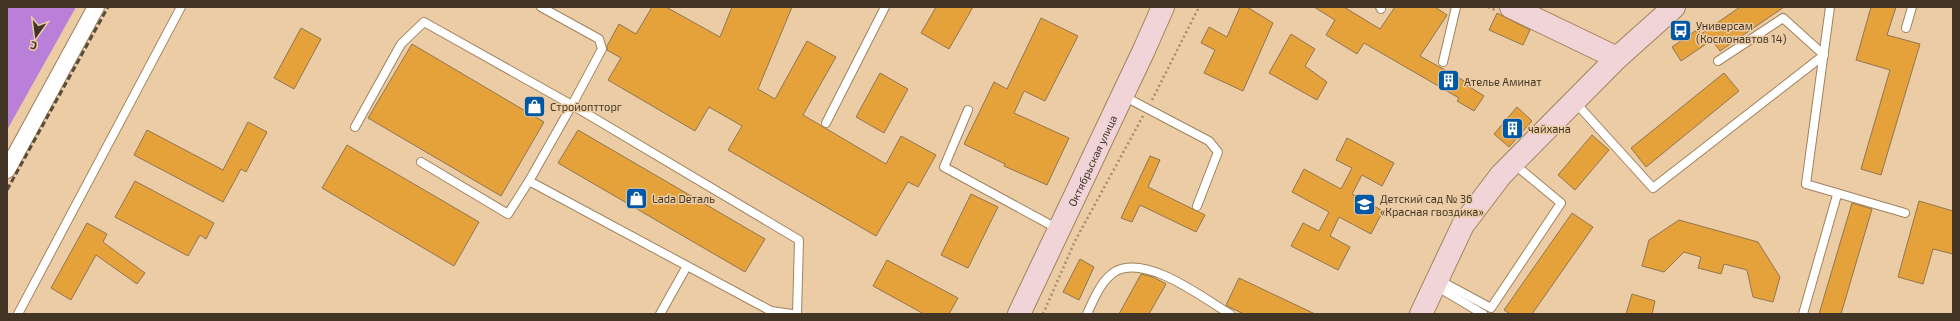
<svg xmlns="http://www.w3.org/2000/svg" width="1960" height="321" viewBox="0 0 1960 321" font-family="'Exo 2',sans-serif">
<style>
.forest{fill:#ba80d9}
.building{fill:#e5a13a;stroke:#917551}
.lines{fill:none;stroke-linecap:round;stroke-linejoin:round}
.lane-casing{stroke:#a0835e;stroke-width:10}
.street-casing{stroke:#a0835e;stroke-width:18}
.secondary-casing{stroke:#a0835e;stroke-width:24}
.path{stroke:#a48c6f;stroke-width:2.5;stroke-dasharray:2 3;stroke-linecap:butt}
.lane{stroke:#fff;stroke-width:8}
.street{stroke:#fff;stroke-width:16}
.secondary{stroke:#f0d4d7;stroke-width:22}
.rail{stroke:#5b4c39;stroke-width:3;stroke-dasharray:6 3;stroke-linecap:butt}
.labels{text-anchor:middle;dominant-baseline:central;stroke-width:3;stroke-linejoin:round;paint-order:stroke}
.poi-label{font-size:11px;fill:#423526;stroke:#ebcca5;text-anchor:start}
.street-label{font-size:11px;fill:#423526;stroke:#ebcca5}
</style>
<rect width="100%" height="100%" fill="#ebcca5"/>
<polygon class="forest" points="7,7 76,7 7,130"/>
<g class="building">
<polygon points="652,7 666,7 720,37 732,7 792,7 758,89 775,99 807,41 836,57 803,115 886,164 901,136 936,155 918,187 908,182 876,236 728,150 742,126 709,107 695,131 608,80 621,58 607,50 607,46 619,24 636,34"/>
<polygon points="936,7 973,7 949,49 921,33"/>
<polygon points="1240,7 1247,7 1273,23 1243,91 1204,73 1215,50 1201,43 1209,27 1227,37"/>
<polygon points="1314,7 1344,7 1380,29 1395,7 1435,7 1447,15 1420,56 1466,82 1465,84 1484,96 1474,111 1457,101 1459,98 1364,43 1357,54 1326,35 1335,20"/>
<polygon points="1740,7 1784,7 1720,51 1712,40 1681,61 1672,47 1698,29 1701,34"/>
<polygon points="1871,7 1896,7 1887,35 1920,44 1881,175 1861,169 1890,70 1856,60"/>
<polygon points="1497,13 1530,30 1523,45 1489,30"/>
<polygon points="1041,18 1078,36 1045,101 1024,91 1014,113 1069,138 1047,185 1004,166 1005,164 964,144 994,82 1007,89"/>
<polygon points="301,28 321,39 294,89 274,78"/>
<polygon points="1291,34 1315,49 1305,66 1327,82 1317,100 1269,73"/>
<polygon points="412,44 544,122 501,196 368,118"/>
<polygon points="880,73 908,89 884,133 856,117"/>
<polygon points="1724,73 1739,91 1646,167 1631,148"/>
<polygon points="1517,107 1532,121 1509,147 1494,134"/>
<polygon points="248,122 267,132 246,172 241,169 223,202 134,155 147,130 223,170"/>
<polygon points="578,130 765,239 745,272 558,163"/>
<polygon points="1592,135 1609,150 1575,190 1558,175"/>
<polygon points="1347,138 1394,163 1382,186 1362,175 1352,194 1383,211 1371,234 1339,217 1330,236 1350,247 1338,270 1291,246 1303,223 1319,231 1329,212 1292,192 1304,169 1341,189 1352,168 1336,160"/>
<polygon points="347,145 479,222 454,266 322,188"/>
<polygon points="1150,156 1160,160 1148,187 1205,215 1196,232 1140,205 1132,222 1121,218"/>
<polygon points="135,181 214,223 206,239 200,235 188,256 115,217"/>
<polygon points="971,194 998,207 968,268 941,255"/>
<polygon points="1919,201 1953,211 1953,254 1933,249 1923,284 1898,277"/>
<polygon points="1852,203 1872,209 1841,314 1819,314"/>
<polygon points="1572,213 1593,227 1532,314 1510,314 1504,310"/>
<polygon points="1679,220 1758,242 1780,277 1773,302 1753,297 1747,270 1724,264 1721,274 1698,268 1701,257 1684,252 1664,272 1642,266 1649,240"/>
<polygon points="87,223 107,234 103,242 145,273 137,284 96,255 71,300 51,288"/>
<polygon points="1080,259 1094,267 1079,300 1063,292"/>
<polygon points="887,260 958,298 949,314 924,314 873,286"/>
<polygon points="1141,274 1153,277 1166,284 1149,314 1119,314"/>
<polygon points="1239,278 1315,314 1244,314 1229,307 1226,305"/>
<polygon points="1632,294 1655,301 1652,314 1626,314"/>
</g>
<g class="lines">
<defs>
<g id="lane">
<polyline points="1380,7 1381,9"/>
<polyline points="1830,7 1806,184 1905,213"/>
<polyline points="1906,28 1912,7"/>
<polyline points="1443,62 1456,7"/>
<polyline points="1131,100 1209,141 1218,152 1197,206"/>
<polyline points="1575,102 1653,188 1824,55 1783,18 1718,61"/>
<polyline points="968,110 944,167 1058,229"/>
<polyline points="826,123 885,7"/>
<polyline points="355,127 401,44 424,22 572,105 602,49 599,39 541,7"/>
<polyline points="421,162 508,214 529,181 771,311 792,314"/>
<polyline points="529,181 572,105 799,240 797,314"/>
<polyline points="1437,279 1491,308 1561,203 1514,164"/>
<polyline points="1436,286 1483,314"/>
<polyline points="18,314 181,7"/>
<polyline points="660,314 687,266"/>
<path d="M1087,314C1094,299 1101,280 1116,271C1148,255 1203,298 1230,314"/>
<polyline points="1803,314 1837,195"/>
</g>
<polyline id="street" points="7,170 96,7"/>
<g id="secondary">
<polyline points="1511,7 1617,58 1674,7"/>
<path id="s1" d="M1019,314L1144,50L1163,7"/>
<polyline points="1421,314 1463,225 1501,175 1617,58"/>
</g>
</defs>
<use href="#lane" class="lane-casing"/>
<use href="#street" class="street-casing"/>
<use href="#secondary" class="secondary-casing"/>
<g class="path">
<polyline points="1488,7 1495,10"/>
<polyline points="1152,100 1199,7"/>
<polyline points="1043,314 1075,241 1143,116"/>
</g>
<use href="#lane" class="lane"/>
<use href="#street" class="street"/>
<use href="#secondary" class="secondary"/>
<polyline class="rail" points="7,190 108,7"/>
</g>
<defs>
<symbol id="bus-square" viewBox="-11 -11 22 22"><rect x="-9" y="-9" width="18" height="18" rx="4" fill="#0058a5" stroke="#ebcca5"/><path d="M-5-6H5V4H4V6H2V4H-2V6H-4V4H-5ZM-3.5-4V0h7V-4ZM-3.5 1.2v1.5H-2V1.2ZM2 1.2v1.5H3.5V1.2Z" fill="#fff"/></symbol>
<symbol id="building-square" viewBox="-11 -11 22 22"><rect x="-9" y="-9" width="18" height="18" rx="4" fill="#0058a5" stroke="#ebcca5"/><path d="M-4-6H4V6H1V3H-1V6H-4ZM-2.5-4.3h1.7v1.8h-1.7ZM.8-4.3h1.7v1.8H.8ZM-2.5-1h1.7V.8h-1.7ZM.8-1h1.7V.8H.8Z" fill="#fff"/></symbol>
<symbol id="shop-square" viewBox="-11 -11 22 22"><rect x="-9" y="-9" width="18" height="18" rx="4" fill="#0058a5" stroke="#ebcca5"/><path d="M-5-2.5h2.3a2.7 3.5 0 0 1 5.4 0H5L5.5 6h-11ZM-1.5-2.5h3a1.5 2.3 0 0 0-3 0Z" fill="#fff"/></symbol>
<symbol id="school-square" viewBox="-11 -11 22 22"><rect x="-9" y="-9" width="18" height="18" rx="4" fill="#0058a5" stroke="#ebcca5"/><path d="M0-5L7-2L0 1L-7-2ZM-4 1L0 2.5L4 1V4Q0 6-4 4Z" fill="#fff"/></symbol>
</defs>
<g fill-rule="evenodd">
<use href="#bus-square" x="1668" y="18" width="25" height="25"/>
<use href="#building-square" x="1436" y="68" width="25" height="25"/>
<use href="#shop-square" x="522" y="94" width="25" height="25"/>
<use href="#building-square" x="1500" y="116" width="25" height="25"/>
<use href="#shop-square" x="624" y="186" width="25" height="25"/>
<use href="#school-square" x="1352" y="192" width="25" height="25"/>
</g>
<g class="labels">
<g class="poi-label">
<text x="1696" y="25">Универсам<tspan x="1696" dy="13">(Космонавтов 14)</tspan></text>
<text x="1464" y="81">Ателье Аминат</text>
<text x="550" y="106">Стройоптторг</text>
<text x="1528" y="128">чайхана</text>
<text x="652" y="198">Lada Dеталь</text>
<text x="1380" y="198">Детский сад № 36<tspan x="1380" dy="13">«Красная гвоздика»</tspan></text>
</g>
<g class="street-label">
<text stroke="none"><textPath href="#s1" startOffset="170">Октябрьская улица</textPath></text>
</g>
</g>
<rect width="1960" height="321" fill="none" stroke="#423526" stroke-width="16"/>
<g transform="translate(36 36) rotate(194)" stroke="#ebcca5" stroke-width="3" paint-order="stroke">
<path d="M0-3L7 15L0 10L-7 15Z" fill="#423526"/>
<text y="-6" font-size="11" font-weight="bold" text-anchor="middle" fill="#423526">С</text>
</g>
</svg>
